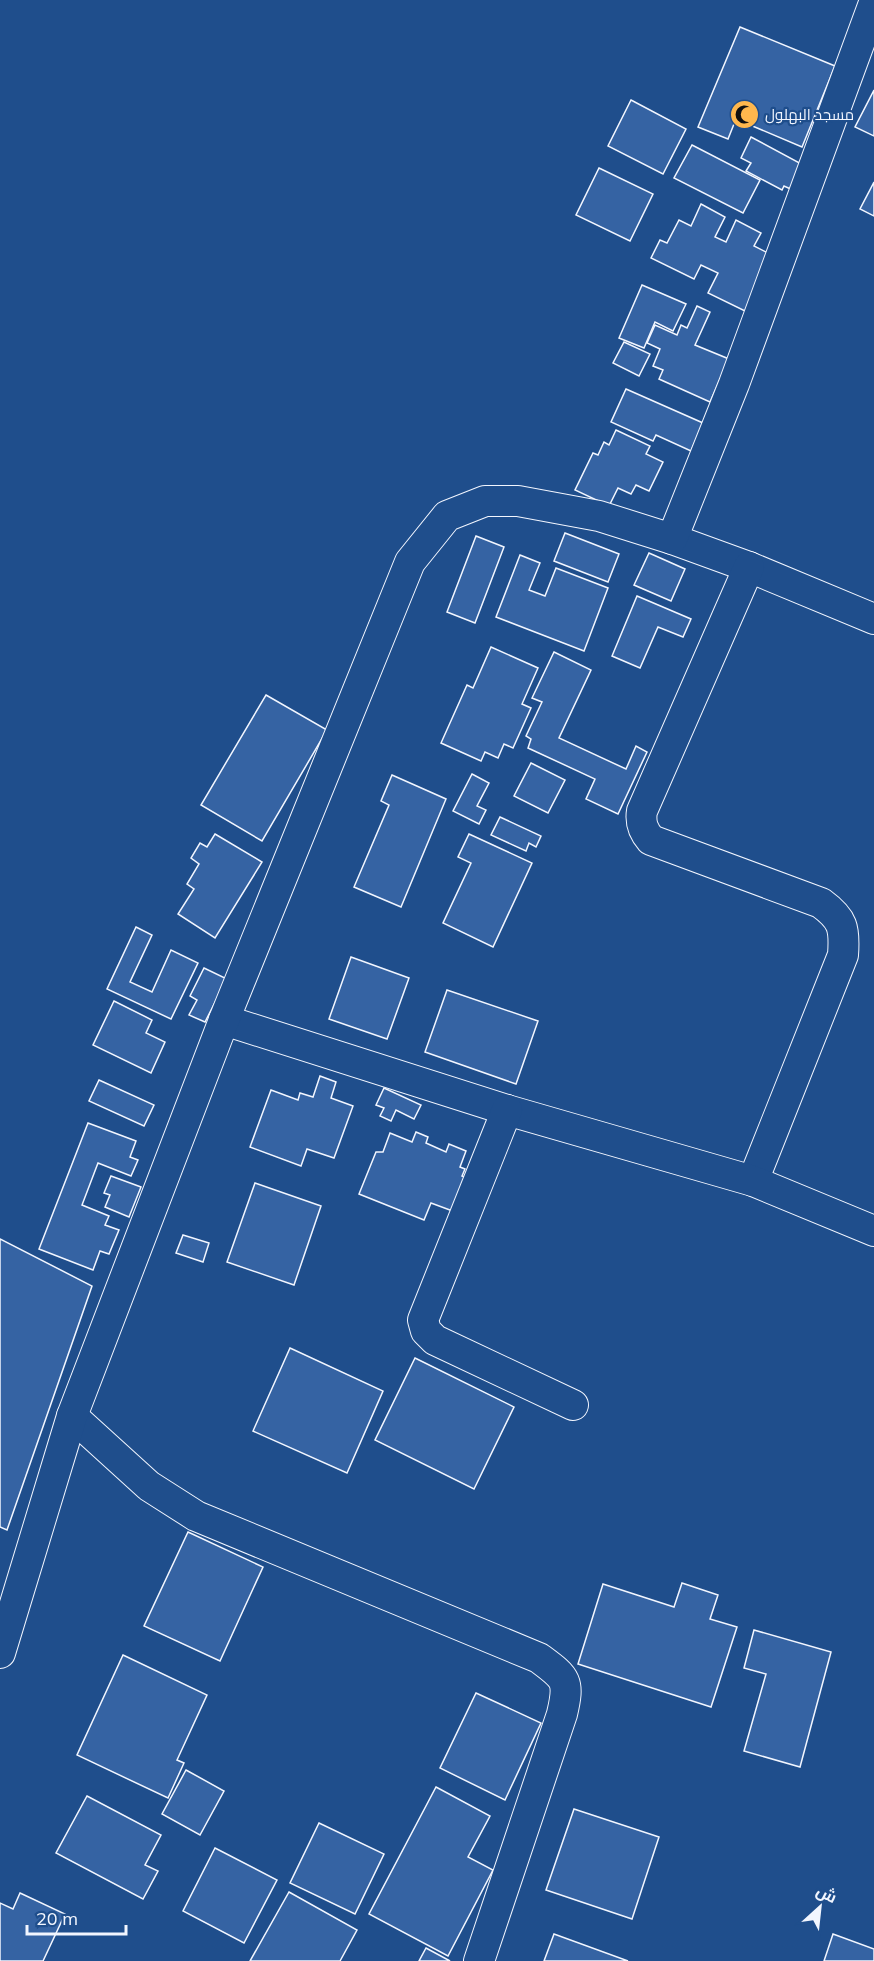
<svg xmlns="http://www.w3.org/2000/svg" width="874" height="1961" viewBox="0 0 874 1961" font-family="Mulish,Cairo,sans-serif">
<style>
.building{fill:#3563a3;stroke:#f2f6ff;stroke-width:1.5}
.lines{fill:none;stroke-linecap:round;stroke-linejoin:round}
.minor-casing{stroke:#f2f6ff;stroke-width:32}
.minor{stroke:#1f4e8c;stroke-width:30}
.labels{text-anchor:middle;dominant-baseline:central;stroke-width:4.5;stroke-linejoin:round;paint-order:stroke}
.poi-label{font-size:15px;fill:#f2f6ff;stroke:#1f4e8c;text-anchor:start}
</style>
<rect width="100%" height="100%" fill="#1f4e8c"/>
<g class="building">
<polygon points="740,27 835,66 802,147 736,119 728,139 698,127"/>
<polygon points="874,90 874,136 855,127"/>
<polygon points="631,100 686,129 663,174 608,146"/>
<polygon points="751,137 807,167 795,191 784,186 782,190 746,171 751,163 741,158"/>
<polygon points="692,145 760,180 743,213 674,178"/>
<polygon points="599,168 653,194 630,241 576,215"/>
<polygon points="874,182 874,216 860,209"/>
<polygon points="701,204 725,217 715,237 726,242 736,220 761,233 754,246 772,255 745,311 708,293 718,273 701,265 694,279 651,258 660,240 667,243 679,220 691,226"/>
<polygon points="642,285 686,304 673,331 655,322 644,348 619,338"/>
<polygon points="697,306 710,312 695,345 729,359 710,402 659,379 663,370 653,366 660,349 647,343 655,325 677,335 681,325 687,328"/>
<polygon points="624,342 650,354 639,376 613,363"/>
<polygon points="626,389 703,423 691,451 656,435 653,441 611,422"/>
<polygon points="616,430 650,446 646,454 663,462 649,491 636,485 631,494 618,488 609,506 575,490 593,453 598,455 604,442 609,445"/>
<polygon points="565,533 619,554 608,582 554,561"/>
<polygon points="476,536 504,547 475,623 447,612"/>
<polygon points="649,553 685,569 671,601 634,585"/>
<polygon points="520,555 540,563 529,590 545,596 556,568 608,588 584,651 496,617"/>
<polygon points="637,596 691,619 683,637 658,627 640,668 612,656"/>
<polygon points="491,647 538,668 522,704 531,708 513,748 504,744 498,758 485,752 481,761 441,743 467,685 473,688"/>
<polygon points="554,652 591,670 559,738 626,769 636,746 647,752 618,814 586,799 595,779 528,748 531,739 526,736 542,702 532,698"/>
<polygon points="266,695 327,730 262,841 201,805"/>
<polygon points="531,763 565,780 548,813 514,796"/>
<polygon points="472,774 489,783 477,806 486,810 479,824 453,811"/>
<polygon points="392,775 446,799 401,907 354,887 389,805 381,801"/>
<polygon points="500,817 541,836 536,847 529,843 526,851 491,835"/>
<polygon points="215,834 262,862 215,938 178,914 194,889 187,884 199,864 191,858 200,843 207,847"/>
<polygon points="469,834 532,863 493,947 443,923 471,863 458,857"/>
<polygon points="136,927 152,935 130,982 152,992 171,950 198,963 171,1019 107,989"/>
<polygon points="351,957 409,978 387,1039 329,1019"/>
<polygon points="204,968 227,979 205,1022 189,1015 197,1000 190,996"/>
<polygon points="447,990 538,1021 516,1084 425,1052"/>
<polygon points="114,1001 152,1020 146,1033 165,1042 151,1073 93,1045"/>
<polygon points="320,1076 336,1082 331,1098 353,1106 334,1158 307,1149 301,1166 250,1147 271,1090 298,1100 300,1093 313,1097"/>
<polygon points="99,1080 154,1105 144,1126 89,1101"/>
<polygon points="384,1088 421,1105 414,1119 396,1110 391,1121 380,1116 384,1108 376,1105"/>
<polygon points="88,1123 136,1141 130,1157 138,1160 131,1176 98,1163 82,1205 109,1216 105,1225 119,1230 109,1254 100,1251 93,1270 39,1249"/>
<polygon points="416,1132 428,1137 426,1143 446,1152 449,1144 466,1151 460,1167 465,1169 462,1176 471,1179 458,1213 431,1203 424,1220 359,1194 376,1152 383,1152 390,1133 412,1142"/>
<polygon points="111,1176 141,1187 129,1217 105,1207 110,1195 104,1193"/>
<polygon points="255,1183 321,1206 294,1285 227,1262"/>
<polygon points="183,1235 209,1243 203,1262 176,1253"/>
<polygon points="0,1239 92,1286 7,1530 0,1527"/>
<polygon points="290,1348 383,1391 347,1473 253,1431"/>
<polygon points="415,1358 514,1407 474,1489 375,1440"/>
<polygon points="188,1532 263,1567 220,1661 144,1626"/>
<polygon points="682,1583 718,1595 710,1619 737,1627 711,1707 578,1664 603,1584 674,1607"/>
<polygon points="754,1630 831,1652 800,1767 744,1751 766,1674 744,1668"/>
<polygon points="123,1655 207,1695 177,1760 184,1763 168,1798 77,1755"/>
<polygon points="476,1693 541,1723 505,1800 440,1768"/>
<polygon points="186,1770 224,1791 200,1835 162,1814"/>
<polygon points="436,1787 490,1816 468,1857 493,1870 448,1956 369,1914"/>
<polygon points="87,1796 161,1835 145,1865 158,1871 143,1899 56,1853"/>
<polygon points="574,1809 659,1837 632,1919 546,1890"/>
<polygon points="319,1823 384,1854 355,1914 290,1883"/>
<polygon points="215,1848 277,1880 244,1943 183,1911"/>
<polygon points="289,1892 357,1930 340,1961 250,1961"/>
<polygon points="20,1893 65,1914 43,1961 0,1961 0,1903 13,1909"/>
<polygon points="554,1934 628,1961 544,1961"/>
<polygon points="833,1934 874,1949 874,1961 824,1961"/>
<polygon points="426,1948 450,1961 419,1961"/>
</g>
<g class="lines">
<defs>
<g id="minor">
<polyline points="672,539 749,567 874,619"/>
<path d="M749,567L642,811C640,823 643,831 651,840L821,903C843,919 845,928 843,955L753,1181"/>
<polyline points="224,1020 507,1110 753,1181 874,1231"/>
<polyline points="507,1110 423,1320 426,1331 435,1340 573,1405"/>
<path d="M72,1416L149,1486L196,1516L539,1658C566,1678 570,1680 562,1714L479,1961"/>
<polyline points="0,1653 72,1416 224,1020 410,562 447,516 485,501 518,501 599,516 672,539 734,384 874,3"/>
</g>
</defs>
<use href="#minor" class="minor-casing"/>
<use href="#minor" class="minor"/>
</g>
<defs>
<symbol id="mosque-disc" viewBox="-11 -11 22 22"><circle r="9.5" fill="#ffb74d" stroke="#1f4e8c"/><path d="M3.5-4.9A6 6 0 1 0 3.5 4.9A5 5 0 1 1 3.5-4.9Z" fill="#111"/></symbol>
</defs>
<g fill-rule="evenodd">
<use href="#mosque-disc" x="728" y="98" width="33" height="33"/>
</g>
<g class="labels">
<g class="poi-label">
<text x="765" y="114">مسجد البهلول</text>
</g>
</g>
<g transform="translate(820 1907) rotate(27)" stroke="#1f4e8c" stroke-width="4.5" paint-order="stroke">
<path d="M0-4.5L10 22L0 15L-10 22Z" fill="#f2f6ff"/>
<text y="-9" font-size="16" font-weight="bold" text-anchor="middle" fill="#f2f6ff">ش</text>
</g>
<path d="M27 1925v9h99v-9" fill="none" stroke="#f2f6ff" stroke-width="3"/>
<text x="36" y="1925" font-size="18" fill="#f2f6ff" stroke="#1f4e8c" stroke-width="4.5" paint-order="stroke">20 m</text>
</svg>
